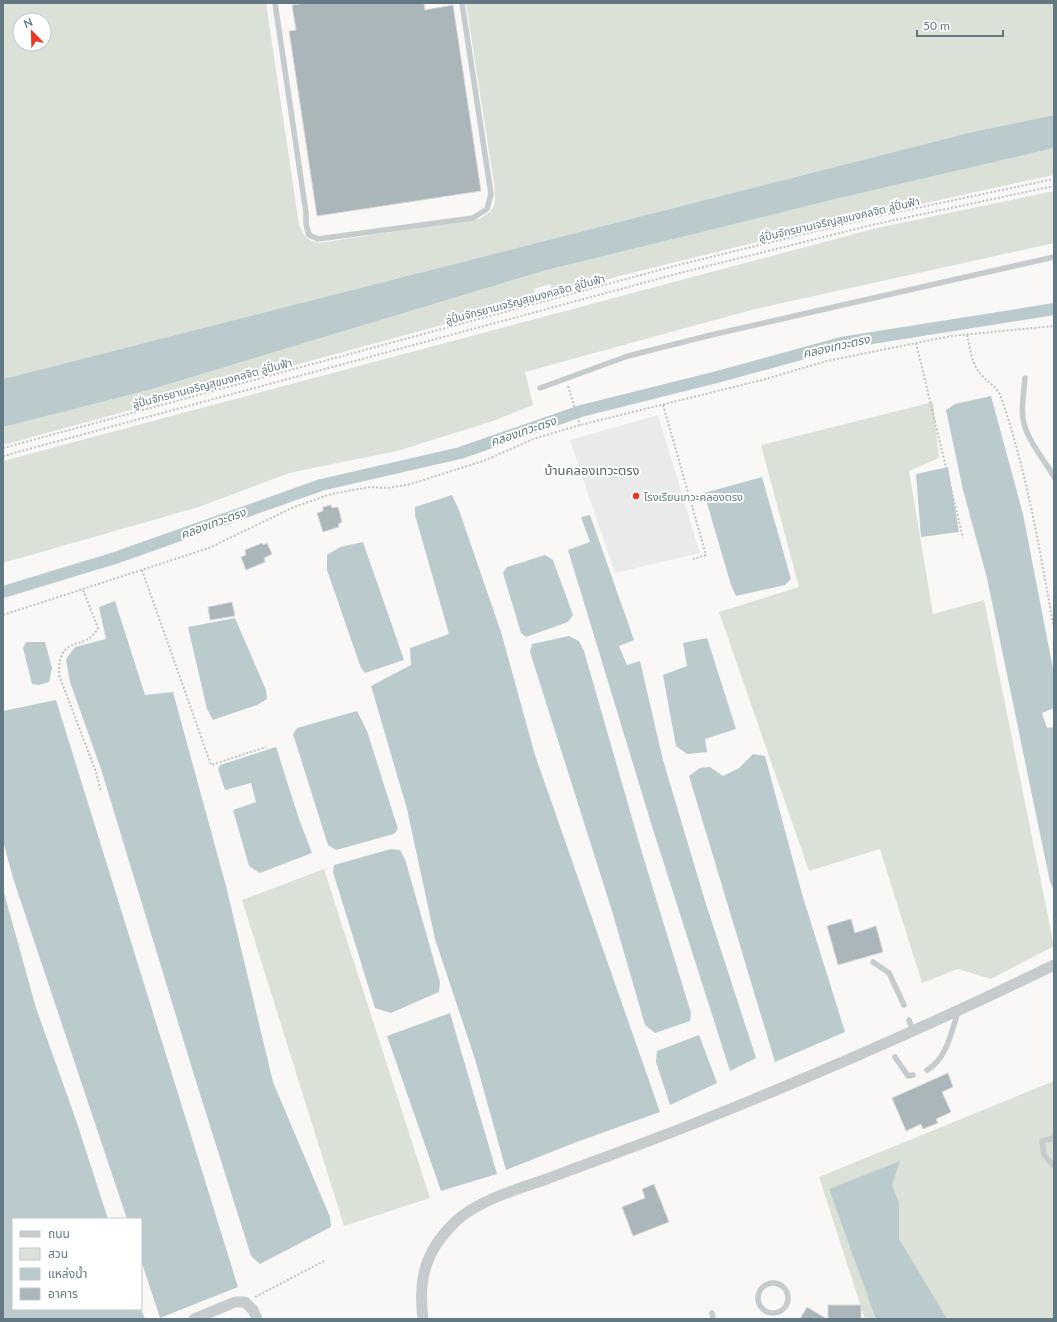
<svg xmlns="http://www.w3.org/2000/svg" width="1057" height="1322" viewBox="0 0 1057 1322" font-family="Lato,'Noto Sans Thai',sans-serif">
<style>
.built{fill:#e9eae9}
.green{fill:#dbe1d6;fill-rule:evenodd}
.water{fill:#bbcbcd}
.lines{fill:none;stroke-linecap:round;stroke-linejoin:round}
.canal{stroke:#bbcbcd;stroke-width:12}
.building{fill:#aab6ba;stroke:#dadad8}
.path{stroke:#bfc3c4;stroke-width:2;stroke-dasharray:2 2;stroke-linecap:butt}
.service{stroke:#c6cbce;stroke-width:5.5}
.minor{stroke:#c6cbce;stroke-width:11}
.poi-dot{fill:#ee3520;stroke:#fff;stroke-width:1.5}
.labels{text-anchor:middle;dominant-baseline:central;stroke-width:4;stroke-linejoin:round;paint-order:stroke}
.street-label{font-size:11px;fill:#627983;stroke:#fff}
.poi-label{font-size:11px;fill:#627983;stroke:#fff;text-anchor:start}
.water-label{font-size:12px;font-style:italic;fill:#5d787c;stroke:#fff}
.quarter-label{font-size:13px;fill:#54656d;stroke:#fff}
</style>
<rect width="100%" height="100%" fill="#f9f8f6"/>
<polygon class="built" points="658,415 700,553 615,573 570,440"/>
<g class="green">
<path d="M3,3H266L299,225C304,236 307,241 319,243L479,219C497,210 496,202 494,184L466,3H1054V115L972,132L3,379ZM20,20H44V44H20Z"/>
<path d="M1054,148V175C886,211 719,250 553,293L550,284L534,289L537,299L3,445V427L149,390L543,271L840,198Z"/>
<polygon points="1054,191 1054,243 755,309 525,372 533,405 493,421 397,451 289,473 199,507 3,563 3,461 877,228"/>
<polygon points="933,402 939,458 909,471 933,614 984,600 1054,946 991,979 958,969 922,983 880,849 809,871 719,612 799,587 761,445"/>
<polygon points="324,869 430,1198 344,1226 242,900"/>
<polygon points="1054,1081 1054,1319 865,1319 819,1177"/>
</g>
<g class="water">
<polygon points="1054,115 1054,148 840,198 543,271 149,390 3,427 3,379 972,132"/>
<polygon points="991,396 1023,514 1054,674 1054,708 1042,713 1047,728 1054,727 1054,891 1050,882 987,578 963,490 946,410 955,404"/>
<polygon points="948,467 959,532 921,537 916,474"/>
<polygon points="762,477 791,579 785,585 736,596 731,585 704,493"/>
<polygon points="452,495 459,510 501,632 535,755 660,1112 574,1143 506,1170 475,1059 435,939 407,809 371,686 411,665 410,648 449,634 415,515 415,507"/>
<polygon points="590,515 634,640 619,646 627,665 640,661 663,760 705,901 756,1058 730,1071 651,823 568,550 590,542 581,517"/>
<polygon points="363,542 404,660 365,673 361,668 327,570 327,555 340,547"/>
<polygon points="545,555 553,560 573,615 568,622 526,637 521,633 503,573 507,567"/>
<polygon points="115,601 145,695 173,692 226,886 273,1082 330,1217 331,1227 260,1264 251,1256 194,1075 101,769 70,682 66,659 75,647 106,639 99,607"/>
<polygon points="235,618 266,690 267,699 257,705 213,720 207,709 188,627"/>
<polygon points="569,636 579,641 584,651 640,846 691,1013 690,1021 655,1033 645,1025 612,911 530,652 532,644"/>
<polygon points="707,638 736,729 705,739 707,752 687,754 676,746 663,675 687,666 683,643"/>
<polygon points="26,642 45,642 52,668 49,682 39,685 32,684 23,648"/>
<polygon points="56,700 238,1287 160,1318 141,1260 141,1219 127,1219 13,878 3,841 3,711"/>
<polygon points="357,711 367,731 398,829 394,834 336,850 328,845 293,734 297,728"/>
<polygon points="276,747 299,819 312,853 260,873 249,866 233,810 256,802 251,783 225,790 218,769 220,765"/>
<polygon points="753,754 765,756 802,894 845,1032 775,1062 689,776 700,768 710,767 723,776 739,768"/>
<polygon points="391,849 400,850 405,859 440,982 439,992 391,1013 375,1008 333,872 334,865"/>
<polygon points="3,889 36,1008 76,1120 108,1219 13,1219 13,1309 141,1309 145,1319 3,1319"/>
<polygon points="450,1013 497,1174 441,1191 387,1036"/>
<polygon points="699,1035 717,1083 670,1105 656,1062 657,1051"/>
<polygon points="900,1161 892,1185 899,1203 899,1239 947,1319 876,1319 829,1189"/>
</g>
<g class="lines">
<polyline class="canal" points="3,592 115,558 321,485 460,453 581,411 717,377 841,343 1054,309"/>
</g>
<g class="building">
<polygon points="305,3 424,3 425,10 453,5 481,191 317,216 289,31 296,30 292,5"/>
<polygon points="331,505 332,508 338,507 342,522 338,524 339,527 323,532 317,513 323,511 323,507"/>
<polygon points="262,543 263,545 267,543 272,554 264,558 265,562 246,570 241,557 246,555 245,550"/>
<polygon points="232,602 235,616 210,620 208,607"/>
<polygon points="851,919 855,933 876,926 883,952 838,965 827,926"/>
<polygon points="948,1073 953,1087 942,1092 951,1112 936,1119 938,1123 923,1129 921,1124 906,1131 892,1098"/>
<polygon points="654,1184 669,1222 633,1236 622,1207 645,1198 642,1189"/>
<rect x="828" y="1305" width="33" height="14"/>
<polygon points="807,1307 827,1319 800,1319"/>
</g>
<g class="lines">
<g class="path">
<path d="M967,335C970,347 971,362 979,372C985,381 998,387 1001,397C1027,472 1040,551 1054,629"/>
<polyline points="916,343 963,538"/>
<polyline points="568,386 580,425"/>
<polyline points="663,405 706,555 693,559"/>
<polyline points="3,448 678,265 874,217 1054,179"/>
<polyline points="3,456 680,273 876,224 1054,186"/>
<polyline points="142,570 211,765 266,747"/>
<path d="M83,590L98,628C85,653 58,632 59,675L96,772L101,792"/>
<polyline points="3,615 209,548 294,507 331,494 370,487 388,488 411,484 486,460 533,439 580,425 762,380 827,361 951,336 1054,326"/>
<polyline points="255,1297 326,1260"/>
</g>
<g class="service">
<polyline points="275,3 306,213 306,224 309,235 318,239 473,218 487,209 491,194 462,3"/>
<path d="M1025,378C1024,391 1021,405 1023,419C1026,439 1044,459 1054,477"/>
<polyline points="540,388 628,356 711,335 1054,257"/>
<polyline points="873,962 889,973 904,1005"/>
<polyline points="909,1020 913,1031"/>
<polyline points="895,1057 908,1076 913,1075"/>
<path d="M927,1070C947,1059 951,1032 958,1012"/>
<polyline points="1054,1138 1042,1141 1044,1155 1054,1166"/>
<circle cx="773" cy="1298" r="15"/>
<polyline points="712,1313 713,1319"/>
</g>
<g class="minor">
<polyline points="194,1319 235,1302 245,1302 253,1310 257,1319"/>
<path d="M423,1319C418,1279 425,1251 455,1222C475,1202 517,1189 544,1180C599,1159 654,1140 708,1118C825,1071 941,1020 1054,965"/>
</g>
</g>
<circle class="poi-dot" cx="636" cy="496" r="4"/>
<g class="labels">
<g class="street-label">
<text transform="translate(839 219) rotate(-13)">ลู่ปั่นจักรยานเจริญสุขมงคลจิต ลู่ปั่นฟ้า</text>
<text transform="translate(525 299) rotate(-15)">ลู่ปั่นจักรยานเจริญสุขมงคลจิต ลู่ปั่นฟ้า</text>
<text transform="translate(212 383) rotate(-15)">ลู่ปั่นจักรยานเจริญสุขมงคลจิต ลู่ปั่นฟ้า</text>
</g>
<g class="poi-label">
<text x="644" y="496">โรงเรียนเทวะคลองตรง</text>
</g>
<g class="water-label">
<text transform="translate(836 346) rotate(-13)">คลองเทวะตรง</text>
<text transform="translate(523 431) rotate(-19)">คลองเทวะตรง</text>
<text transform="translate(213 523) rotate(-20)">คลองเทวะตรง</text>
</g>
<g class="quarter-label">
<text x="592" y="470">บ้านคลองเทวะตรง</text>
</g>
</g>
<rect width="1057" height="1322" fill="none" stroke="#627983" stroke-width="8"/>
<rect x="12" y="1218" width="130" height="92" fill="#ffffff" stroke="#c0c9cd"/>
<rect x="20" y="1231" width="20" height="6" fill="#c6cbce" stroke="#c0c9cd"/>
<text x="48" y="1238" font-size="12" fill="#627983">ถนน</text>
<rect x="20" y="1248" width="20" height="12" fill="#dbe1d6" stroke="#c0c9cd"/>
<text x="48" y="1258" font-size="12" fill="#627983">สวน</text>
<rect x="20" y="1268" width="20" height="12" fill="#bbcbcd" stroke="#c0c9cd"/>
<text x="48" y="1278" font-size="12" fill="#627983">แหล่งน้ำ</text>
<rect x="20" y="1288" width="20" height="12" fill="#aab6ba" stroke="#c0c9cd"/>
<text x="48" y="1298" font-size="12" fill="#627983">อาคาร</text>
<g transform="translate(32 32) rotate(337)"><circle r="19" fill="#ffffff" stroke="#c0c9cd"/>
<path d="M0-3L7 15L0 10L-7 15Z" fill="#ee3520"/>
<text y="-6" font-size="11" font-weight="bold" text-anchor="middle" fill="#627983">N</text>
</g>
<path d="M917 30v6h86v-6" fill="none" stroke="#627983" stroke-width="2"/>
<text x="923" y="30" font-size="12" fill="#627983" stroke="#ffffff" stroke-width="3" paint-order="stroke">50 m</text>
</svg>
